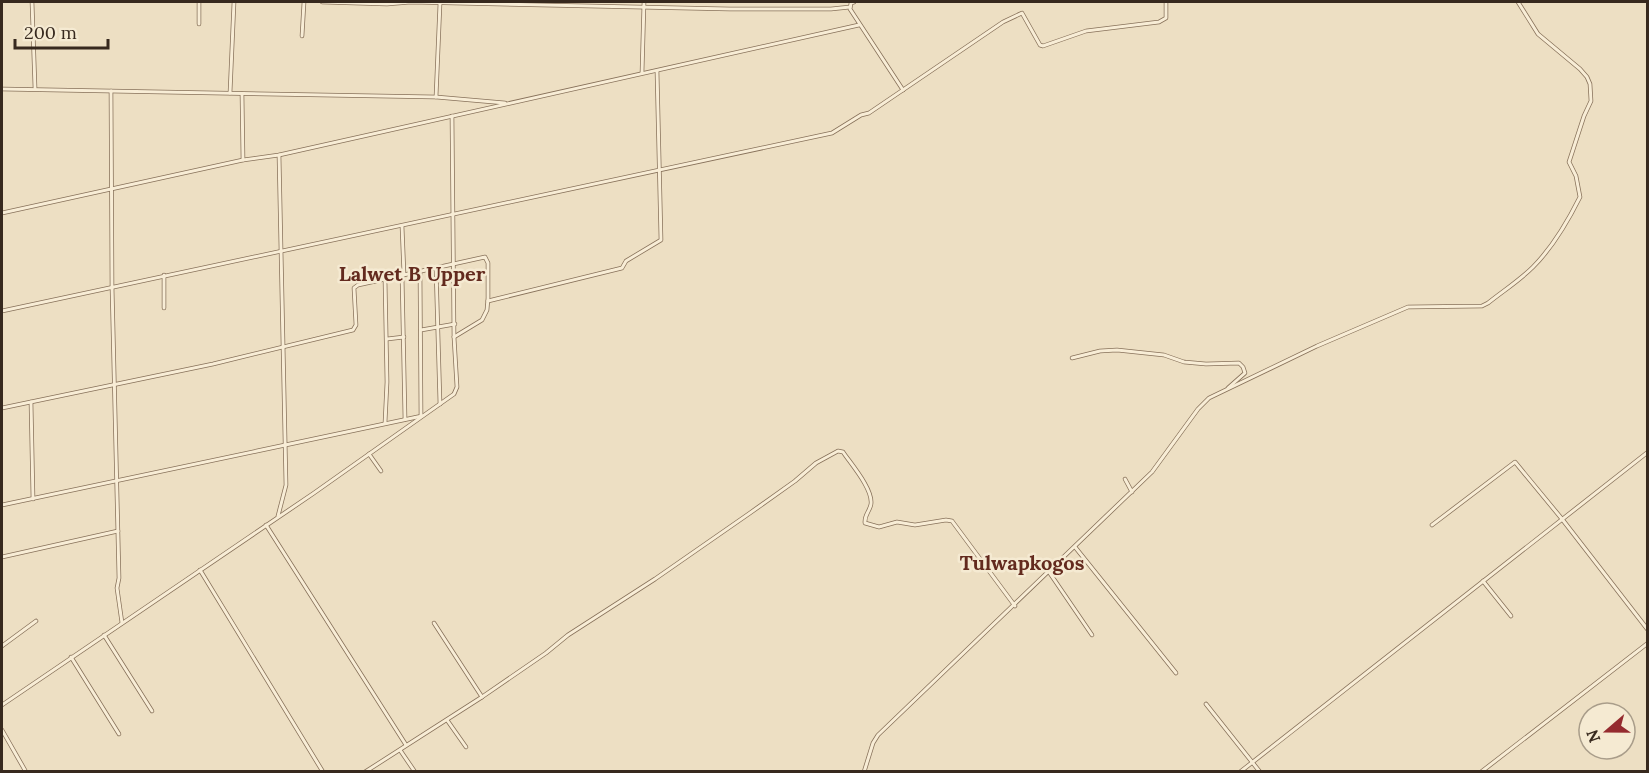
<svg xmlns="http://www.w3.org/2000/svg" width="1649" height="773" viewBox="0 0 1649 773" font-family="Lora,serif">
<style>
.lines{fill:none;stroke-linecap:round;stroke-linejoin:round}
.minor-casing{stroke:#87715a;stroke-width:4.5}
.minor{stroke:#f8edd6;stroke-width:3}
.labels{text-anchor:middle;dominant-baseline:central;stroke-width:5;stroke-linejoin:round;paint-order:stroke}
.quarter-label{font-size:20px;font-weight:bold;fill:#632a1e;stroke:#f5ead2}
</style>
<rect width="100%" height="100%" fill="#eddfc3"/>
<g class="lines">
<defs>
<g id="minor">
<polyline points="32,2 35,88"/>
<polyline points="322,2 387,4 411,2 730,9 831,9 850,7"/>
<polyline points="854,2 851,3 850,9 903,90"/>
<polyline points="199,24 199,2"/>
<polyline points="302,36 304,2"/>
<polyline points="642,73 644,2"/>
<polyline points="2,89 436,97 505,103"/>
<polyline points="111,91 112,286 119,578 117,588 122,623"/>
<polyline points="230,93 234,2"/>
<polyline points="242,94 243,160"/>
<polyline points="436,97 440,3"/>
<polyline points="2,213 243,160 279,155 859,25"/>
<polyline points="402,226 404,275"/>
<polyline points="436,268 440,404"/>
<polyline points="420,272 421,416"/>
<polyline points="164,275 164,308"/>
<polyline points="402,275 405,419"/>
<polyline points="385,279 387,382 385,423"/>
<polyline points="488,301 622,268 626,261 661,240 657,71"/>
<polyline points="2,311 832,133 861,115 869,113 1003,22 1022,13 1040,45 1043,46 1086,31 1159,22 1166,18 1166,2"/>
<polyline points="421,330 455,324"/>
<polyline points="387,339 404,337"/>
<polyline points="1072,358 1100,351 1117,350 1164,355 1184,362 1206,364 1239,363 1243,367 1245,373 1228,388"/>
<polyline points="31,402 33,499"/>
<polyline points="2,408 213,364 353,330 356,325 354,288 358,285 485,257 488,263 488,298 487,310 482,320 454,337"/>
<polyline points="369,454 381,471"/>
<polyline points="1125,479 1132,492"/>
<polyline points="2,505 422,416"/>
<polyline points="278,516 286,485 279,155"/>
<polyline points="266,525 406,745"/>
<polyline points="1432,525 1515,462 1562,519 1648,630"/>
<polyline points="1075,547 1176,673"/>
<polyline points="2,557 118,531"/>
<polyline points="200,570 323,772"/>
<polyline points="1049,572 1092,635"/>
<polyline points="1483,581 1511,616"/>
<polyline points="434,623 482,697"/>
<polyline points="104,635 152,711"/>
<polyline points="2,646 36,621"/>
<polyline points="71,657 119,734"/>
<polyline points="1206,704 1260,772"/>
<polyline points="2,705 314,493 454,394 457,387 454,337 452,116"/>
<polyline points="447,720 466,747"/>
<polyline points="2,730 26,772"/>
<polyline points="400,750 415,772"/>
<path d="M365,772L482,697L546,653L568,635L655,579L750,513L795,481L816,463L838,451L843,452C851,464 873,489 871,504C870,511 864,515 865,523L879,527L897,522L915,525L946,520L952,521L1015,606"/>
<path d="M864,772L873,743L878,735L1152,472L1198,409L1209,398L1317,346L1408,307L1482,306L1488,303C1503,291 1520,280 1533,267C1552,248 1568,221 1580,197L1576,176L1569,162L1584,116L1591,101L1590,84L1587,77L1580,69L1538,34L1518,2"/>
<polyline points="1240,772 1648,452"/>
<polyline points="1481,772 1648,643"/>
</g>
</defs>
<use href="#minor" class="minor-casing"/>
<use href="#minor" class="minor"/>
</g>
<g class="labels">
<g class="quarter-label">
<text x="412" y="273">Lalwet B Upper</text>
<text x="1022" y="562">Tulwapkogos</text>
</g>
</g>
<rect width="1649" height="773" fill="none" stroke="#37291e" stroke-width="6"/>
<g transform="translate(1607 731) rotate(250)"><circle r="28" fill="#f5ead2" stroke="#a99d8a" stroke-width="1.5"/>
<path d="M0-4.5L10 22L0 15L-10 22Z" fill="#952b2f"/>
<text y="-9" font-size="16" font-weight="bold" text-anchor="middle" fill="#37291e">N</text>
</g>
<path d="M15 39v9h93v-9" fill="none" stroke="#37291e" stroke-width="3"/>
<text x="24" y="39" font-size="18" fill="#37291e" stroke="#f5ead2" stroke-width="4.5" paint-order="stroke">200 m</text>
</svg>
